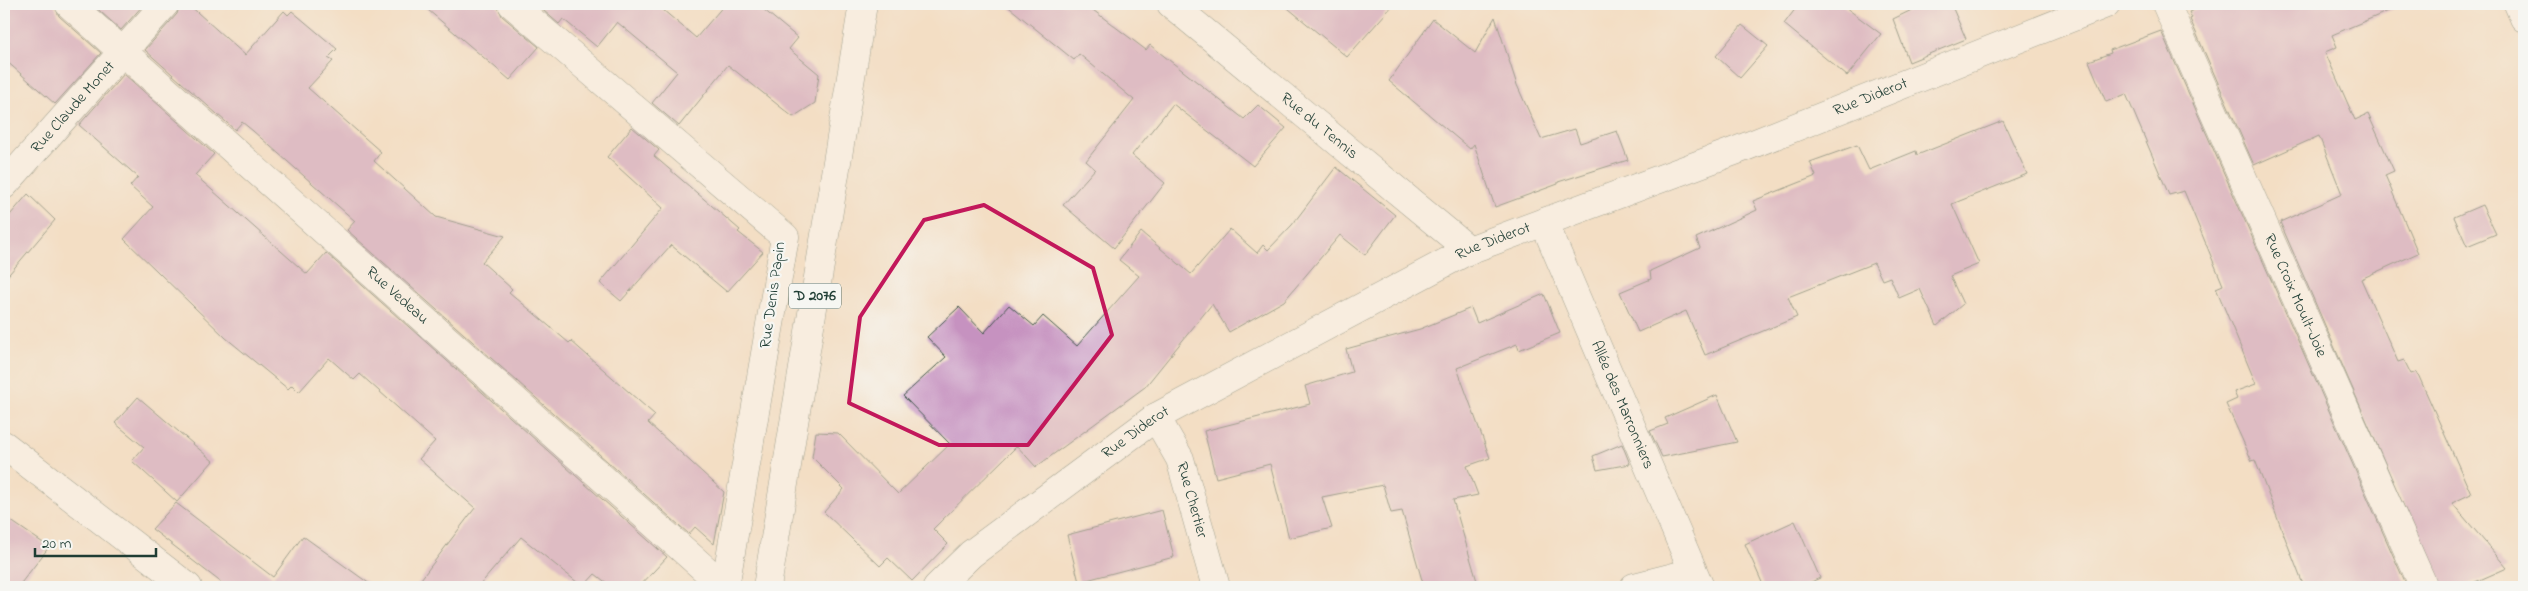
<svg xmlns="http://www.w3.org/2000/svg" width="2528" height="591" viewBox="0 0 2528 591" font-family="'Indie Flower',sans-serif">
<style>
.building{fill:#c692c0}
.lines{fill:none;stroke-linecap:round;stroke-linejoin:round}
.street-casing{stroke:#3f554a;stroke-width:29}
.primary-casing{stroke:#3f554a;stroke-width:29}
.street{stroke:#fff;stroke-width:28}
.primary{stroke:#fff;stroke-width:28}
.marked{fill:none;stroke:#c2185b;stroke-width:4;stroke-linejoin:round}
.labels{text-anchor:middle;dominant-baseline:central;stroke-width:4.5;stroke-linejoin:round;paint-order:stroke}
.shield{fill:#f6f6f2;stroke:#60746d;stroke-width:1}
.shield-label{font-size:15px;font-weight:bold;fill:#1f3d34}
.street-label{font-size:16px;fill:#1f3d34;stroke:#f6f6f2}
</style>
<rect width="100%" height="100%" fill="#f6f6f2"/>
<filter id="ink" filterUnits="userSpaceOnUse"><feTurbulence type="fractalNoise" baseFrequency=".02" numOctaves="2"/><feDisplacementMap in="SourceGraphic" scale="10" xChannelSelector="R" yChannelSelector="G"/><feConvolveMatrix kernelMatrix="1 2 1 2 8 2 1 2 1" color-interpolation-filters="sRGB"/></filter>
<filter id="wash" filterUnits="userSpaceOnUse"><feTurbulence type="fractalNoise" baseFrequency=".0096" numOctaves="4" result="noise"/><feDisplacementMap in="SourceGraphic" scale="20" xChannelSelector="R" yChannelSelector="G"/><feGaussianBlur stdDeviation="1.12" result="paint"/><feColorMatrix in="noise" values="0 0 0 0 0 0 0 0 0 0 0 0 0 0 0 0 0 1.4 0 .05"/><feComposite in="paint" operator="in"/></filter>
<g filter="url(#wash)">
<rect width="100%" height="100%" fill="#f3dec4"/>
<g id="blocks">
<g class="building">
<polygon points="4,4 54,4 59,16 101,53 55,104 4,59"/>
<polygon points="92,4 144,4 121,30"/>
<polygon points="180,4 188,4 245,55 284,11 288,15 292,11 337,49 328,58 333,61 308,88 381,152 374,161 436,217 505,236 482,262 512,289 509,292 569,343 571,341 655,415 648,423 724,492 714,544 695,527 689,534 347,230 355,221 253,131 242,122 235,130 145,50 177,14"/>
<polygon points="421,4 497,4 502,16 539,47 510,80"/>
<polygon points="536,4 656,4 696,38 725,4 757,4 798,38 789,49 819,74 815,103 793,117 728,65 679,126 652,103 677,72 617,22 597,47 563,19 559,24"/>
<polygon points="1005,4 1085,4 1146,50 1150,45 1244,119 1258,105 1286,128 1253,166 1173,104 1132,155 1165,183 1114,248 1063,205 1095,169 1086,161 1134,100 1079,54 1074,60"/>
<polygon points="1283,4 1394,4 1347,57"/>
<polygon points="1799,4 1841,4 1881,34 1847,76 1784,24"/>
<polygon points="1924,4 1951,4 1966,39 1909,62 1893,19"/>
<polygon points="2207,4 2405,4 2332,35 2337,47 2325,52 2355,120 2368,114 2394,171 2385,175 2418,253 2361,279 2398,362 2404,360 2411,374 2417,372 2471,494 2452,503 2507,568 2464,587 2439,587 2280,222 2342,194 2319,136 2254,165 2190,19 2192,18 2189,12"/>
<polygon points="1495,17 1517,85 1541,139 1575,129 1580,143 1617,131 1628,160 1558,182 1558,184 1495,207 1474,144 1470,149 1389,81 1433,19 1475,53"/>
<polygon points="1742,25 1768,46 1740,78 1716,56"/>
<polygon points="2161,31 2407,587 2304,587 2255,460 2252,461 2226,404 2237,399 2234,392 2256,384 2216,288 2223,285 2184,191 2169,195 2126,94 2106,102 2089,61 2111,53 2110,50"/>
<polygon points="124,74 214,154 195,175 307,274 326,253 667,557 639,587 612,587 595,574 583,587 521,537 478,587 415,587 475,508 419,459 435,441 360,374 354,380 329,358 299,392 292,385 288,389 226,338 124,239 153,207 130,186 138,177 79,125"/>
<polygon points="2003,121 2027,174 1952,204 1979,264 1950,276 1963,304 1937,326 1920,289 1899,298 1890,277 1882,280 1874,263 1788,297 1797,317 1705,355 1686,311 1638,332 1620,292 1651,279 1650,271 1700,248 1696,238 1757,210 1753,201 1816,176 1810,162 1857,145 1869,170 1916,151 1917,155"/>
<polygon points="632,127 659,150 654,156 740,230 738,232 763,252 727,292 671,245 621,301 600,283 663,208 607,157"/>
<polygon points="1336,167 1395,215 1365,255 1340,235 1284,301 1229,332 1212,304 1145,387 1036,467 1017,446 933,529 948,544 912,581 888,558 880,566 824,512 844,489 812,457 816,432 838,433 898,494 950,444 903,396 946,357 927,337 959,307 984,333 1009,305 1034,326 1043,316 1077,346 1139,276 1119,260 1141,232 1191,274 1230,229 1257,253 1263,245 1268,250 1292,225"/>
<polygon points="28,194 55,220 4,280 4,222"/>
<polygon points="2482,205 2496,234 2467,246 2454,217"/>
<polygon points="1544,294 1560,333 1519,350 1517,344 1457,368 1490,458 1467,466 1478,495 1453,500 1477,581 1452,587 1424,587 1402,511 1391,513 1383,485 1322,497 1332,528 1289,538 1270,464 1216,478 1204,431 1310,404 1305,386 1352,372 1346,349 1420,329 1471,308 1477,323"/>
<polygon points="1717,395 1737,442 1662,457 1650,431 1668,424 1665,418"/>
<polygon points="138,397 213,461 177,502 132,461 144,447 115,423"/>
<polygon points="1622,444 1630,464 1597,470 1593,456"/>
<polygon points="176,503 273,577 303,536 374,587 227,587 152,529"/>
<polygon points="1162,510 1174,557 1079,582 1067,535"/>
<polygon points="4,516 49,547 18,587 4,587"/>
<polygon points="1795,521 1820,578 1800,587 1764,587 1745,544"/>
</g>
</g>
</g>
<g filter="url(#ink)">
<use href="#blocks" fill-opacity="0" stroke="#3f554a" stroke-width="1"/>
<g class="lines">
<defs>
<g id="street">
<path id="s1" d="M69,4L725,587"/>
<polyline points="512,4 785,237 725,587"/>
<path id="s2" d="M1171,4L1469,250"/>
<path id="s3" d="M2166,4L2424,587"/>
<polyline points="2518,4 2524,18"/>
<path id="s4" d="M4,185L165,4"/>
<path id="s5" d="M1544,222L1700,587"/>
<path id="s6" d="M1156,417L1180,459L1216,587"/>
<polyline points="4,445 188,587"/>
<path id="s7" d="M937,587L971,554L1156,417L1469,250L1735,151L2106,4"/>
<polyline points="1634,587 1693,572"/>
</g>
<polyline id="primary" points="767,587 863,4"/>
</defs>
<use href="#street" class="street-casing"/>
<use href="#primary" class="primary-casing"/>
<use href="#street" class="street"/>
<use href="#primary" class="primary"/>
</g>
</g>
<path d="M0 0H2528V591H0ZM984,205L1093,268L1112,335L1028,445H939L849,403L860,317L924,220Z" fill="#f3dec4" fill-opacity=".55" fill-rule="evenodd"/>
<path class="marked" d="M984,205L1093,268L1112,335L1028,445H939L849,403L860,317L924,220Z"/>
<g class="labels">
<rect class="shield" x="789" y="283.5" width="52" height="25" rx="4"/>
<g class="shield-label">
<text x="815" y="296">D 2076</text>
</g>
<g class="street-label">
<text stroke="none"><textPath href="#s7" startOffset="1062">Rue Diderot</textPath></text>
<text stroke="none"><textPath href="#s4" startOffset="104">Rue Claude Monet</textPath></text>
<text stroke="none"><textPath href="#s2" startOffset="192">Rue du Tennis</textPath></text>
<text stroke="none"><textPath href="#s7" startOffset="658">Rue Diderot</textPath></text>
<text transform="translate(773 295) rotate(-82)">Rue Denis Papin</text>
<text stroke="none"><textPath href="#s1" startOffset="439">Rue Vedeau</textPath></text>
<text stroke="none"><textPath href="#s3" startOffset="319">Rue Croix Moult-Joie</textPath></text>
<text stroke="none"><textPath href="#s5" startOffset="199">Allée des Marronniers</textPath></text>
<text stroke="none"><textPath href="#s7" startOffset="252">Rue Diderot</textPath></text>
<text stroke="none"><textPath href="#s6" startOffset="91">Rue Chertier</textPath></text>
</g>
</g>
<rect width="2528" height="591" fill="none" stroke="#f6f6f2" stroke-width="20"/>
<path d="M35 548v8h121v-8" fill="none" stroke="#1f3d34" stroke-width="2.5"/>
<text x="42" y="548" font-size="15" fill="#1f3d34" stroke="#f6f6f2" stroke-width="4" paint-order="stroke">20 m</text>
</svg>
